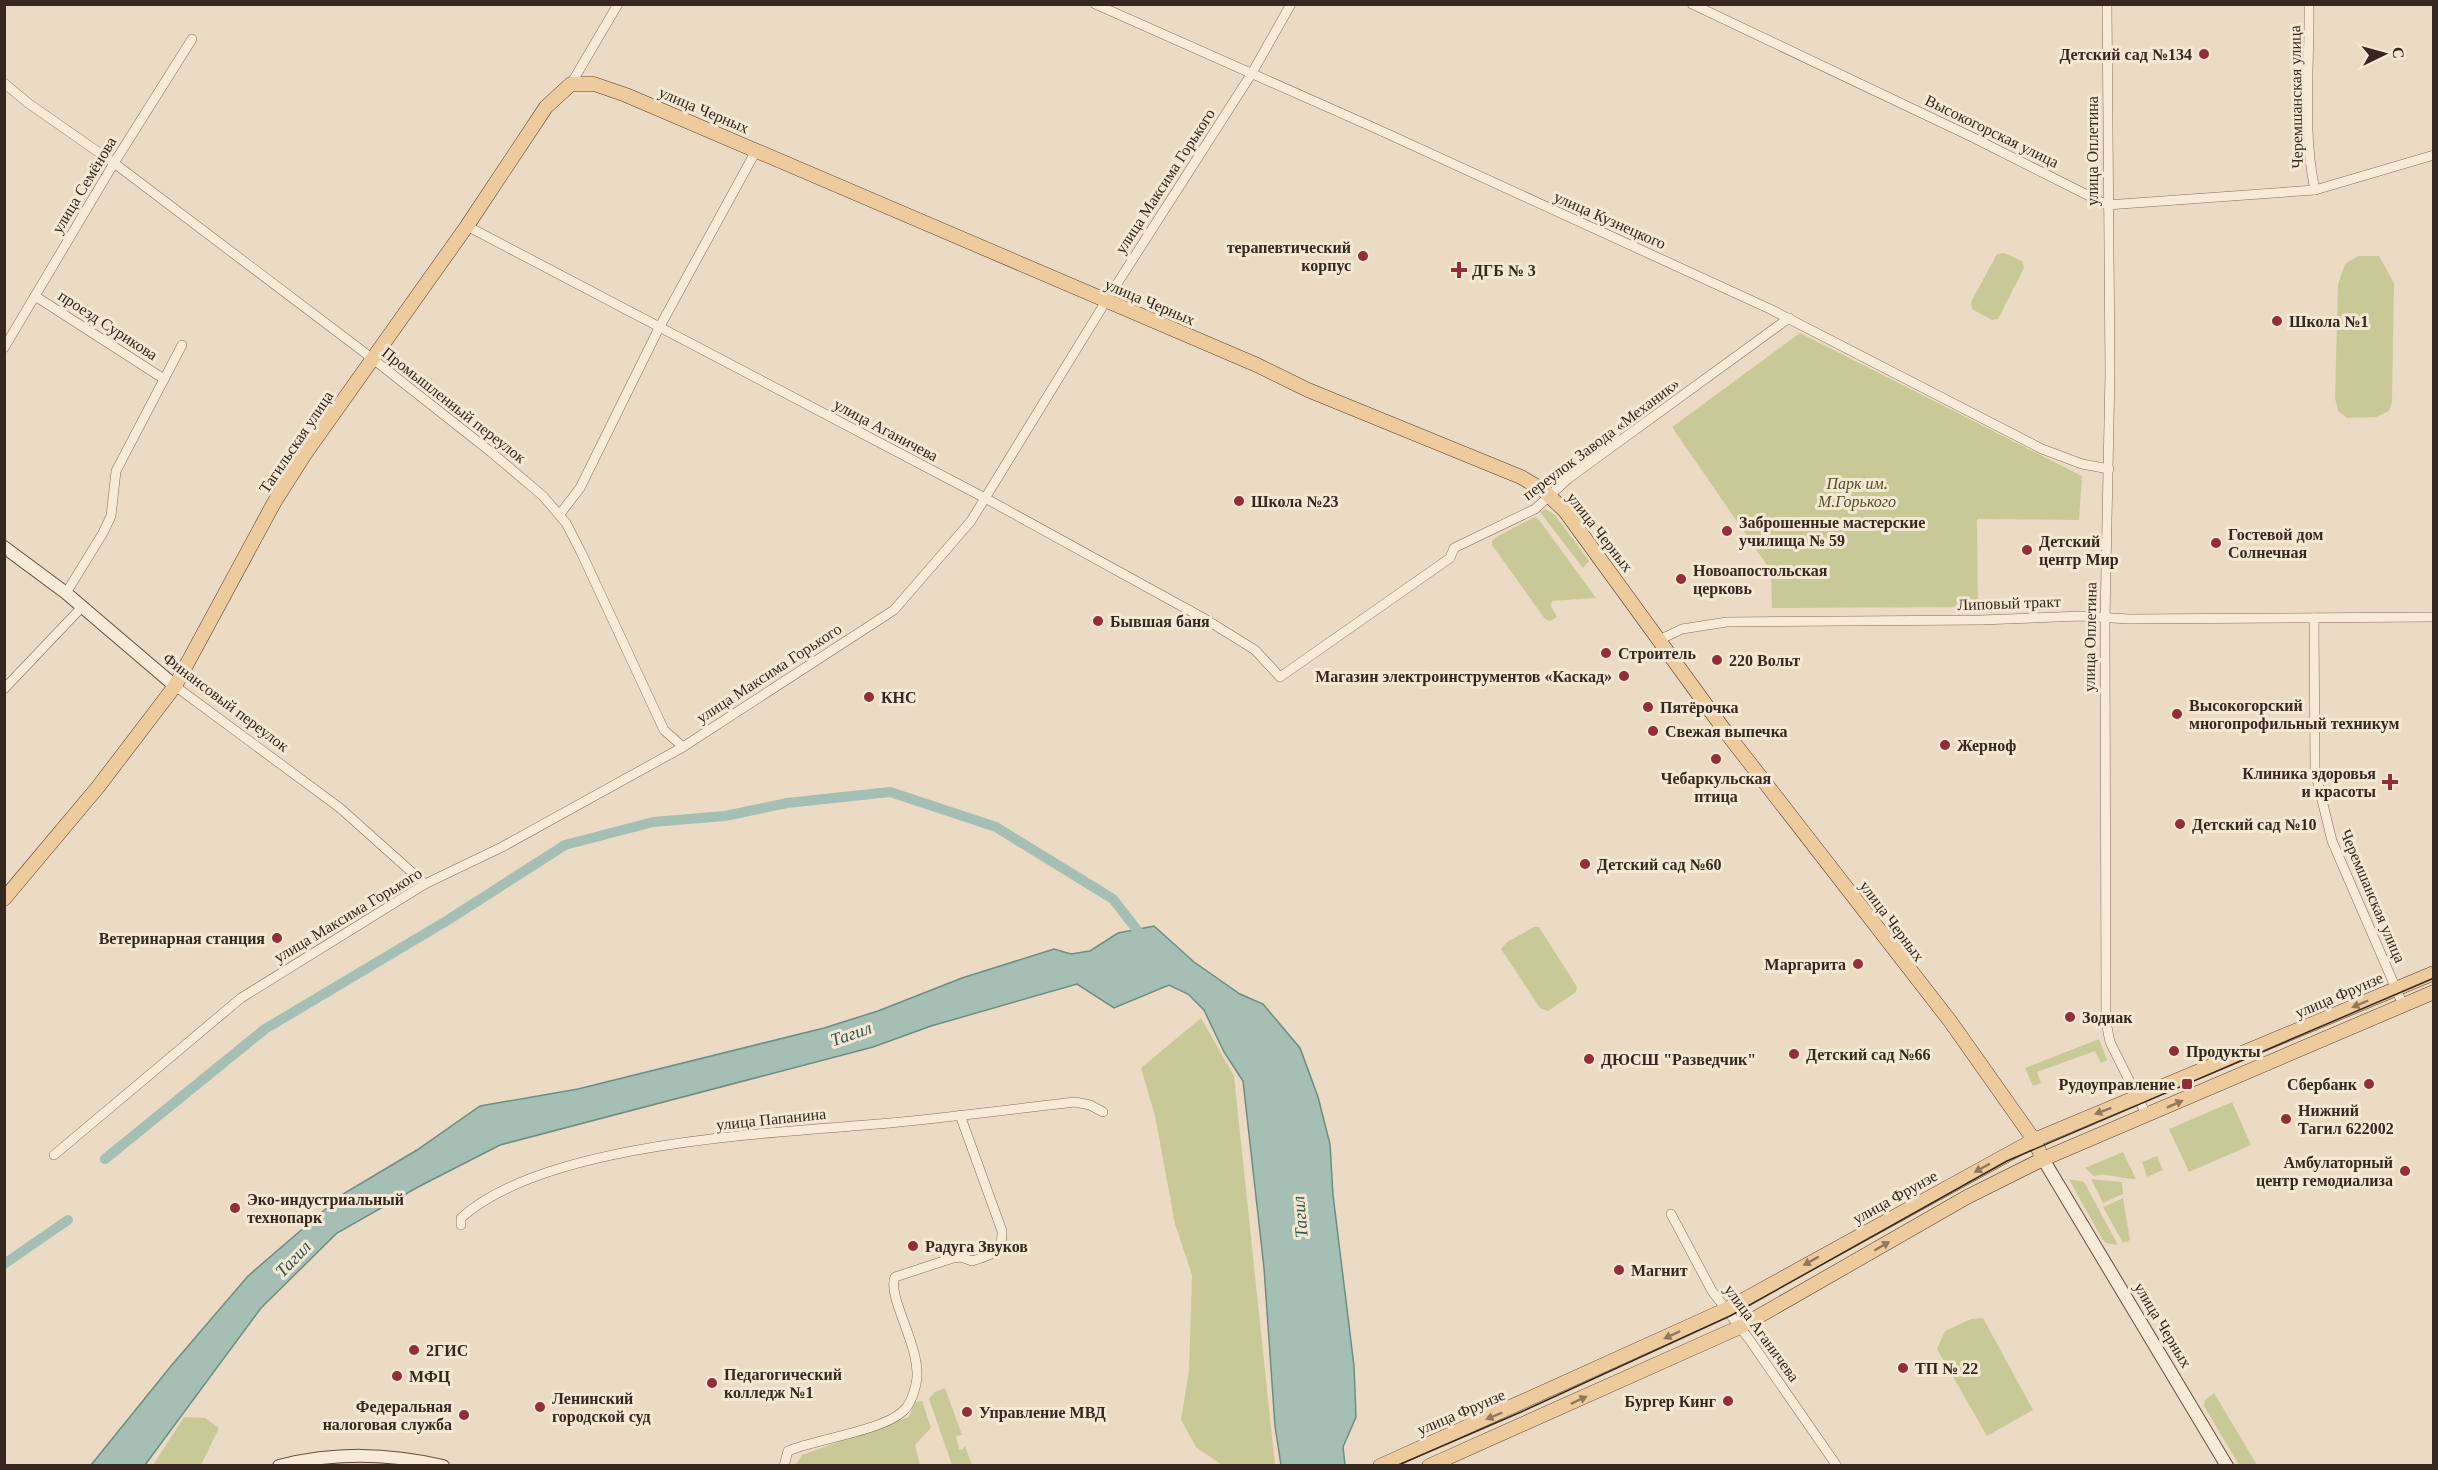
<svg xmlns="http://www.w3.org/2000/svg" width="2438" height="1470" viewBox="0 0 2438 1470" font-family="Georgia,serif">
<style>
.green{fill:#c9c998}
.water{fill:#a6bfb5;stroke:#6d8d81;stroke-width:1.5}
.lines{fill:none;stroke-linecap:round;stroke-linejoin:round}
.canal{stroke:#a6bfb5;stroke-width:10}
.street-casing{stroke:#866d5b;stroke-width:10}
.secondary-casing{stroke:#674e3e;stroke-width:14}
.primary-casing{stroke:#543c2f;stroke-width:15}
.street{stroke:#f7ead7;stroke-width:9}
.secondary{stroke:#f7ead7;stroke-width:12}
.primary{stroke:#edcb9d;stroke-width:14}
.tram{stroke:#36271f;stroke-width:1.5}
.oneway{fill:#92795e}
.poi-dot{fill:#922e3a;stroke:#f4e7d3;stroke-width:2}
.labels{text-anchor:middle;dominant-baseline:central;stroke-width:6;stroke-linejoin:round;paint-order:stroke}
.poi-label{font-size:16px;font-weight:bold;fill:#36271f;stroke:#f4e7d3;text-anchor:start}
.street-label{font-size:16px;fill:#36271f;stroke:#f4e7d3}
.park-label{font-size:16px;font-style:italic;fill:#4c5226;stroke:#f4e7d3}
.water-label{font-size:18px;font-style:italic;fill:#2f554e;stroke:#f4e7d3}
</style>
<rect width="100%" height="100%" fill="#ecdbc4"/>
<g class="green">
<polygon points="2004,253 2022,261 2024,268 1998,319 1992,320 1972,309 1971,302 1997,254"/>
<polygon points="2358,256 2379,256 2394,283 2392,402 2389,411 2376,417 2347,418 2338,411 2335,398 2338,284 2345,264"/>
<polygon points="1800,333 2082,476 2079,520 1977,519 1978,607 1772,608 1771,571 1672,427"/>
<polygon points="1546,509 1555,515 1589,561 1583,568 1540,512"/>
<polygon points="1535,517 1540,521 1596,598 1552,601 1551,606 1557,617 1550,621 1545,619 1492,545 1492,541 1496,537"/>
<polygon points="1534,927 1539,927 1577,987 1576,992 1548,1011 1540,1008 1501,949 1507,942"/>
<polygon points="1201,1018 1234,1076 1275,1465 1222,1465 1196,1447 1181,1420 1189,1371 1192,1275 1175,1224 1155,1116 1141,1068"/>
<polygon points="2099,1039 2107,1060 2101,1063 2095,1051 2037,1072 2041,1083 2033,1086 2025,1068"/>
<polygon points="2232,1102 2251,1145 2189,1172 2169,1129"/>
<path d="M2123,1152L2136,1179C2123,1180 2107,1172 2094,1176L2085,1168Z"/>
<polygon points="2157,1156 2163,1170 2147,1177 2142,1162"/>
<polygon points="2069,1179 2084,1182 2118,1245 2106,1243 2102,1239"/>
<polygon points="2091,1179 2122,1182 2123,1194 2103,1203"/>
<polygon points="2123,1198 2130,1240 2123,1243 2103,1207"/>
<polygon points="1983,1318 2033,1410 1987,1436 1937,1349 1945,1331 1971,1319"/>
<polygon points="945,1388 962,1435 956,1436 959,1449 962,1450 965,1446 972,1465 952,1465 929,1399 935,1392"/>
<polygon points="2214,1393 2257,1465 2239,1465 2204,1406 2205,1400"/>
<polygon points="922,1401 931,1428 915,1445 920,1465 795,1466 802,1455 909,1417 915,1402"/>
<polygon points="184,1417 205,1418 219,1428 201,1465 153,1465"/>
</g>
<polygon class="water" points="1154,926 1194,962 1240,994 1263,1004 1300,1048 1318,1097 1330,1144 1333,1195 1354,1366 1356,1417 1343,1447 1345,1465 1281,1465 1275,1426 1264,1268 1243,1081 1224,1052 1204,1010 1188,994 1169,985 1114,1008 1077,984 931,1026 873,1047 500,1145 418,1187 337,1233 261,1308 145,1465 91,1465 171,1366 248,1276 343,1194 417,1150 480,1106 578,1089 824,1028 878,1011 962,978 1054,949 1071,954 1090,951 1118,933"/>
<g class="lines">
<g class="canal">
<polyline points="105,1159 265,1029 448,920 565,845 653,822 725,816 787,803 890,792 996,827 1113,899 1144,939"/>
<polyline points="4,1264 68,1220"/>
</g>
<defs>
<g id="street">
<polyline points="1095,4 1377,129 1770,309 2042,449 2082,464 2109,469"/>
<polyline points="1692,4 1972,137 2107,205 2315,190 2434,155"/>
<polyline points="2107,4 2110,372 2105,619 2106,1022 2110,1042 2147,1116"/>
<path d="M2309,4C2310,64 2302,132 2315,190"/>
<polyline points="4,83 28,103 114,163 373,359 491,452 543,496 566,523 581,552 664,730 683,747"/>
<polyline points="571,84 618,4"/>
<polyline points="467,226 985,498 1205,619 1255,650 1280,677 1450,558 1454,548 1535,509 1569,478 1789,318"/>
<polyline points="35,296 164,379"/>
<polyline points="4,348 114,163 192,39"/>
<polyline points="560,514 580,488 659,328 757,149"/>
<polyline points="66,593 103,533 111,516 116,471 182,345"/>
<polyline points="2314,618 2315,771 2332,841 2403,1005"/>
<polyline points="1661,639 1682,629 1727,622 1981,620 2081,616 2128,619 2434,617"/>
<polyline points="175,686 340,808 425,884"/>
<polyline points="4,689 81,608"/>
<polyline points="54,1155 241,998 425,884 502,847 683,747 894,610 971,521 1106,301 1252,73 1291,4"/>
<polyline points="1671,1214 1712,1291 1749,1339 1837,1466"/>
<path d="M461,1225V1218C546,1141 777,1133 890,1123C952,1117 1014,1109 1075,1102L1090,1105L1103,1112"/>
<path d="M784,1466L788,1451C816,1439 881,1431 902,1412C910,1406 914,1393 916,1384C924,1351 886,1297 895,1277L953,1258L961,1257L972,1261C990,1255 1003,1253 1002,1231L960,1115"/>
</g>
<g id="secondary">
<polyline points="4,547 66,593 175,686"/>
<polyline points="2043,1159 2227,1466"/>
<path d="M279,1466C335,1452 387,1453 443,1466"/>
</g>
<g id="primary">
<polyline points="4,899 98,787 175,686 275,501 305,454 467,226 546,107 571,84 594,84 626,95 1257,365 1308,390 1521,477 1543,490 1565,511 1728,735 1950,1021 2034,1140 2043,1159"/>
<polyline points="1380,1466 1725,1310 2034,1140 2434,973"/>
<polyline points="1429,1466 1740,1327 1967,1197 2043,1159 2434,992"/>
</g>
</defs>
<use href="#street" class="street-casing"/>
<use href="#secondary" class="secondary-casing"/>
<use href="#primary" class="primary-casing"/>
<use href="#street" class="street"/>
<use href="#secondary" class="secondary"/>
<use href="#primary" class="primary"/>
<polyline class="tram" points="1396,1466 1521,1412 1730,1316 2007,1161 2434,978"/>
</g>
<defs><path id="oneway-solid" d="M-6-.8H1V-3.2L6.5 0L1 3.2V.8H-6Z" transform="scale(1.5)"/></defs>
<g class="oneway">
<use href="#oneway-solid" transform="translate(2360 1004) rotate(157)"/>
<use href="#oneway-solid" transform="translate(2175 1104) rotate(-24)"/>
<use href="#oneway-solid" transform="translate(2103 1111) rotate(159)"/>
<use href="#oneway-solid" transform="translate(1982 1168) rotate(151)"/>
<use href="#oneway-solid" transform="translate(1882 1246) rotate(-30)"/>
<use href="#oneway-solid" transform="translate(1811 1261) rotate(151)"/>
<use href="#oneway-solid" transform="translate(1672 1335) rotate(155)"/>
<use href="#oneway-solid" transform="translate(1579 1400) rotate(-25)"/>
<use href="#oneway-solid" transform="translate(1494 1416) rotate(157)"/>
</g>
<g class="poi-dot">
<circle cx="2204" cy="54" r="6"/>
<circle cx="1363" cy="256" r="6"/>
<path d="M1456 261h6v6h6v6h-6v6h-6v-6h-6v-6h6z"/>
<circle cx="2277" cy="321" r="6"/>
<circle cx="1239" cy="501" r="6"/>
<circle cx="1727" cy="531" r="6"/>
<circle cx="2216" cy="543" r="6"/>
<circle cx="2027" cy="550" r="6"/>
<circle cx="1681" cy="579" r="6"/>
<circle cx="1098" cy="621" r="6"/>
<circle cx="1606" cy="653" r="6"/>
<circle cx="1717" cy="660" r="6"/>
<circle cx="1624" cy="676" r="6"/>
<circle cx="869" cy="697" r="6"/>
<circle cx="1648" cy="707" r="6"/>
<circle cx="2177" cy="714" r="6"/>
<circle cx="1653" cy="731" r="6"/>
<circle cx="1945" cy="745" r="6"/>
<circle cx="1716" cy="759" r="6"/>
<path d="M2387 773h6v6h6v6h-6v6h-6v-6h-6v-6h6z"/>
<circle cx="2180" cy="824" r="6"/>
<circle cx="1585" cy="864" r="6"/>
<circle cx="277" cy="938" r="6"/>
<circle cx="1858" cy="964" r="6"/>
<circle cx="2070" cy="1017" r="6"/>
<circle cx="2174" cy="1051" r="6"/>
<circle cx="1794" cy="1054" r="6"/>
<circle cx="1589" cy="1059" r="6"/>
<rect x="2181" y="1078" width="12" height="12" rx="3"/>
<circle cx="2369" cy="1084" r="6"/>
<circle cx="2286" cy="1119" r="6"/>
<circle cx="2405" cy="1171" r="6"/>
<circle cx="235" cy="1208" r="6"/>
<circle cx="913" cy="1246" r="6"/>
<circle cx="1619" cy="1270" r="6"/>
<circle cx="414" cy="1350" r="6"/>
<circle cx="1903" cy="1368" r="6"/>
<circle cx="397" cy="1376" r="6"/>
<circle cx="712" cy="1383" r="6"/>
<circle cx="1728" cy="1401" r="6"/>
<circle cx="540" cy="1407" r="6"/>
<circle cx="967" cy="1412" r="6"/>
<circle cx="464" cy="1415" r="6"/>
</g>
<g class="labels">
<g class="poi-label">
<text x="2192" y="54" text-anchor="end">Детский сад №134</text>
<text x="1351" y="247" text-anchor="end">терапевтический<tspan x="1351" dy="18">корпус</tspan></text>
<text x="1472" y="270">ДГБ № 3</text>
<text x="2289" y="321">Школа №1</text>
<text x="1251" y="501">Школа №23</text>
<text x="1739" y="522">Заброшенные мастерские<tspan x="1739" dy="18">училища № 59</tspan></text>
<text x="2228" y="534">Гостевой дом<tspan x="2228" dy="18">Солнечная</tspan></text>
<text x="2039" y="541">Детский<tspan x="2039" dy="18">центр Мир</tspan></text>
<text x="1693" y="570">Новоапостольская<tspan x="1693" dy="18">церковь</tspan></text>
<text x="1110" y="621">Бывшая баня</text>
<text x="1618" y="653">Строитель</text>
<text x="1729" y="660">220 Вольт</text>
<text x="1612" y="676" text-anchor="end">Магазин электроинструментов «Каскад»</text>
<text x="881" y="697">КНС</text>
<text x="2189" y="705">Высокогорский<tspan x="2189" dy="18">многопрофильный техникум</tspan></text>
<text x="1660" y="707">Пятёрочка</text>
<text x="1665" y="731">Свежая выпечка</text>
<text x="1957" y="745">Жерноф</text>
<text x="2376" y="773" text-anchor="end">Клиника здоровья<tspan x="2376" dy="18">и красоты</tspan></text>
<text x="1716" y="778" text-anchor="middle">Чебаркульская<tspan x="1716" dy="18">птица</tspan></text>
<text x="2192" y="824">Детский сад №10</text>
<text x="1597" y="864">Детский сад №60</text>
<text x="265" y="938" text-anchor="end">Ветеринарная станция</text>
<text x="1846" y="964" text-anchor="end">Маргарита</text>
<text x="2082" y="1017">Зодиак</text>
<text x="2186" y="1051">Продукты</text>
<text x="1806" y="1054">Детский сад №66</text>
<text x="1601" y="1059">ДЮСШ "Разведчик"</text>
<text x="2175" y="1084" text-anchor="end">Рудоуправление</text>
<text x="2357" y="1084" text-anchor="end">Сбербанк</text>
<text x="2298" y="1110">Нижний<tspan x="2298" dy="18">Тагил 622002</tspan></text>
<text x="2393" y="1162" text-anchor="end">Амбулаторный<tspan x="2393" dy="18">центр гемодиализа</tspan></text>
<text x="247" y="1199">Эко-индустриальный<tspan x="247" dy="18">технопарк</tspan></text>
<text x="925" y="1246">Радуга Звуков</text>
<text x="1631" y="1270">Магнит</text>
<text x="426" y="1350">2ГИС</text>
<text x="1915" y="1368">ТП № 22</text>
<text x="724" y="1374">Педагогический<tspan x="724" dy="18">колледж №1</tspan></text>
<text x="409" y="1376">МФЦ</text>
<text x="552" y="1398">Ленинский<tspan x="552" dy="18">городской суд</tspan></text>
<text x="1716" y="1401" text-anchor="end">Бургер Кинг</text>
<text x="452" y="1406" text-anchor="end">Федеральная<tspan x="452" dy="18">налоговая служба</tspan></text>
<text x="979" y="1412">Управление МВД</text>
</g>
<g class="street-label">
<text transform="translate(2296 97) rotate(-91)">Черемшанская улица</text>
<text transform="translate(704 110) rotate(23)">улица Черных</text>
<text transform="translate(1992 131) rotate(26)">Высокогорская улица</text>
<text transform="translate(2092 151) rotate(-90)">улица Оплетина</text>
<text transform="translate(1165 181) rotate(-57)">улица Максима Горького</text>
<text transform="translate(84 185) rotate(-59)">улица Семёнова</text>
<text transform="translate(1610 220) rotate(24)">улица Кузнецкого</text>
<text transform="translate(1150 302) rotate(23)">улица Черных</text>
<text transform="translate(108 325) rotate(33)">проезд Сурикова</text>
<text transform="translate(454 405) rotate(38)">Промышленный переулок</text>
<text transform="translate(886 430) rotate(28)">улица Аганичева</text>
<text transform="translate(1601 439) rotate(-37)">переулок Завода «Механик»</text>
<text transform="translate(296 442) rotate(-56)">Тагильская улица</text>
<text transform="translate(1600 532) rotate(52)">улица Черных</text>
<text transform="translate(2009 603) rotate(-2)">Липовый тракт</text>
<text transform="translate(2090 637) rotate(-89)">улица Оплетина</text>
<text transform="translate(769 673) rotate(-33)">улица Максима Горького</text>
<text transform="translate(226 702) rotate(37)">Финансовый переулок</text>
<text transform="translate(2373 896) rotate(67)">Черемшанская улица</text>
<text transform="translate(348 915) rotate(-31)">улица Максима Горького</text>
<text transform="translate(1892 921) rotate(53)">улица Черных</text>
<text transform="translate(2339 995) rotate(-23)">улица Фрунзе</text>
<text transform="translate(771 1119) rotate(-6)">улица Папанина</text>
<text transform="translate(1895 1197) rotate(-29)">улица Фрунзе</text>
<text transform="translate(2163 1325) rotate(59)">улица Черных</text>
<text transform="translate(1762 1333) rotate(54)">улица Аганичева</text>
<text transform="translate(1461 1412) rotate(-23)">улица Фрунзе</text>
</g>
<g class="park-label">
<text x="1857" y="483">Парк им.<tspan x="1857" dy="18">М.Горького</tspan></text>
</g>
<g class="water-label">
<text transform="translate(851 1034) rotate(-19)">Тагил</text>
<text transform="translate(1300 1217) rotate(-95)">Тагил</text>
<text transform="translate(293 1259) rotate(-46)">Тагил</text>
</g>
</g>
<rect width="2438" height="1470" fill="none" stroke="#36271f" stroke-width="12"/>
<g transform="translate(2384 54) rotate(85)" stroke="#f4e7d3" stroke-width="4.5" paint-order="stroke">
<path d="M0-4.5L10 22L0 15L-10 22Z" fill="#36271f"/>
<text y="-9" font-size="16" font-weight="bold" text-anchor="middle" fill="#36271f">С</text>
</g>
</svg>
